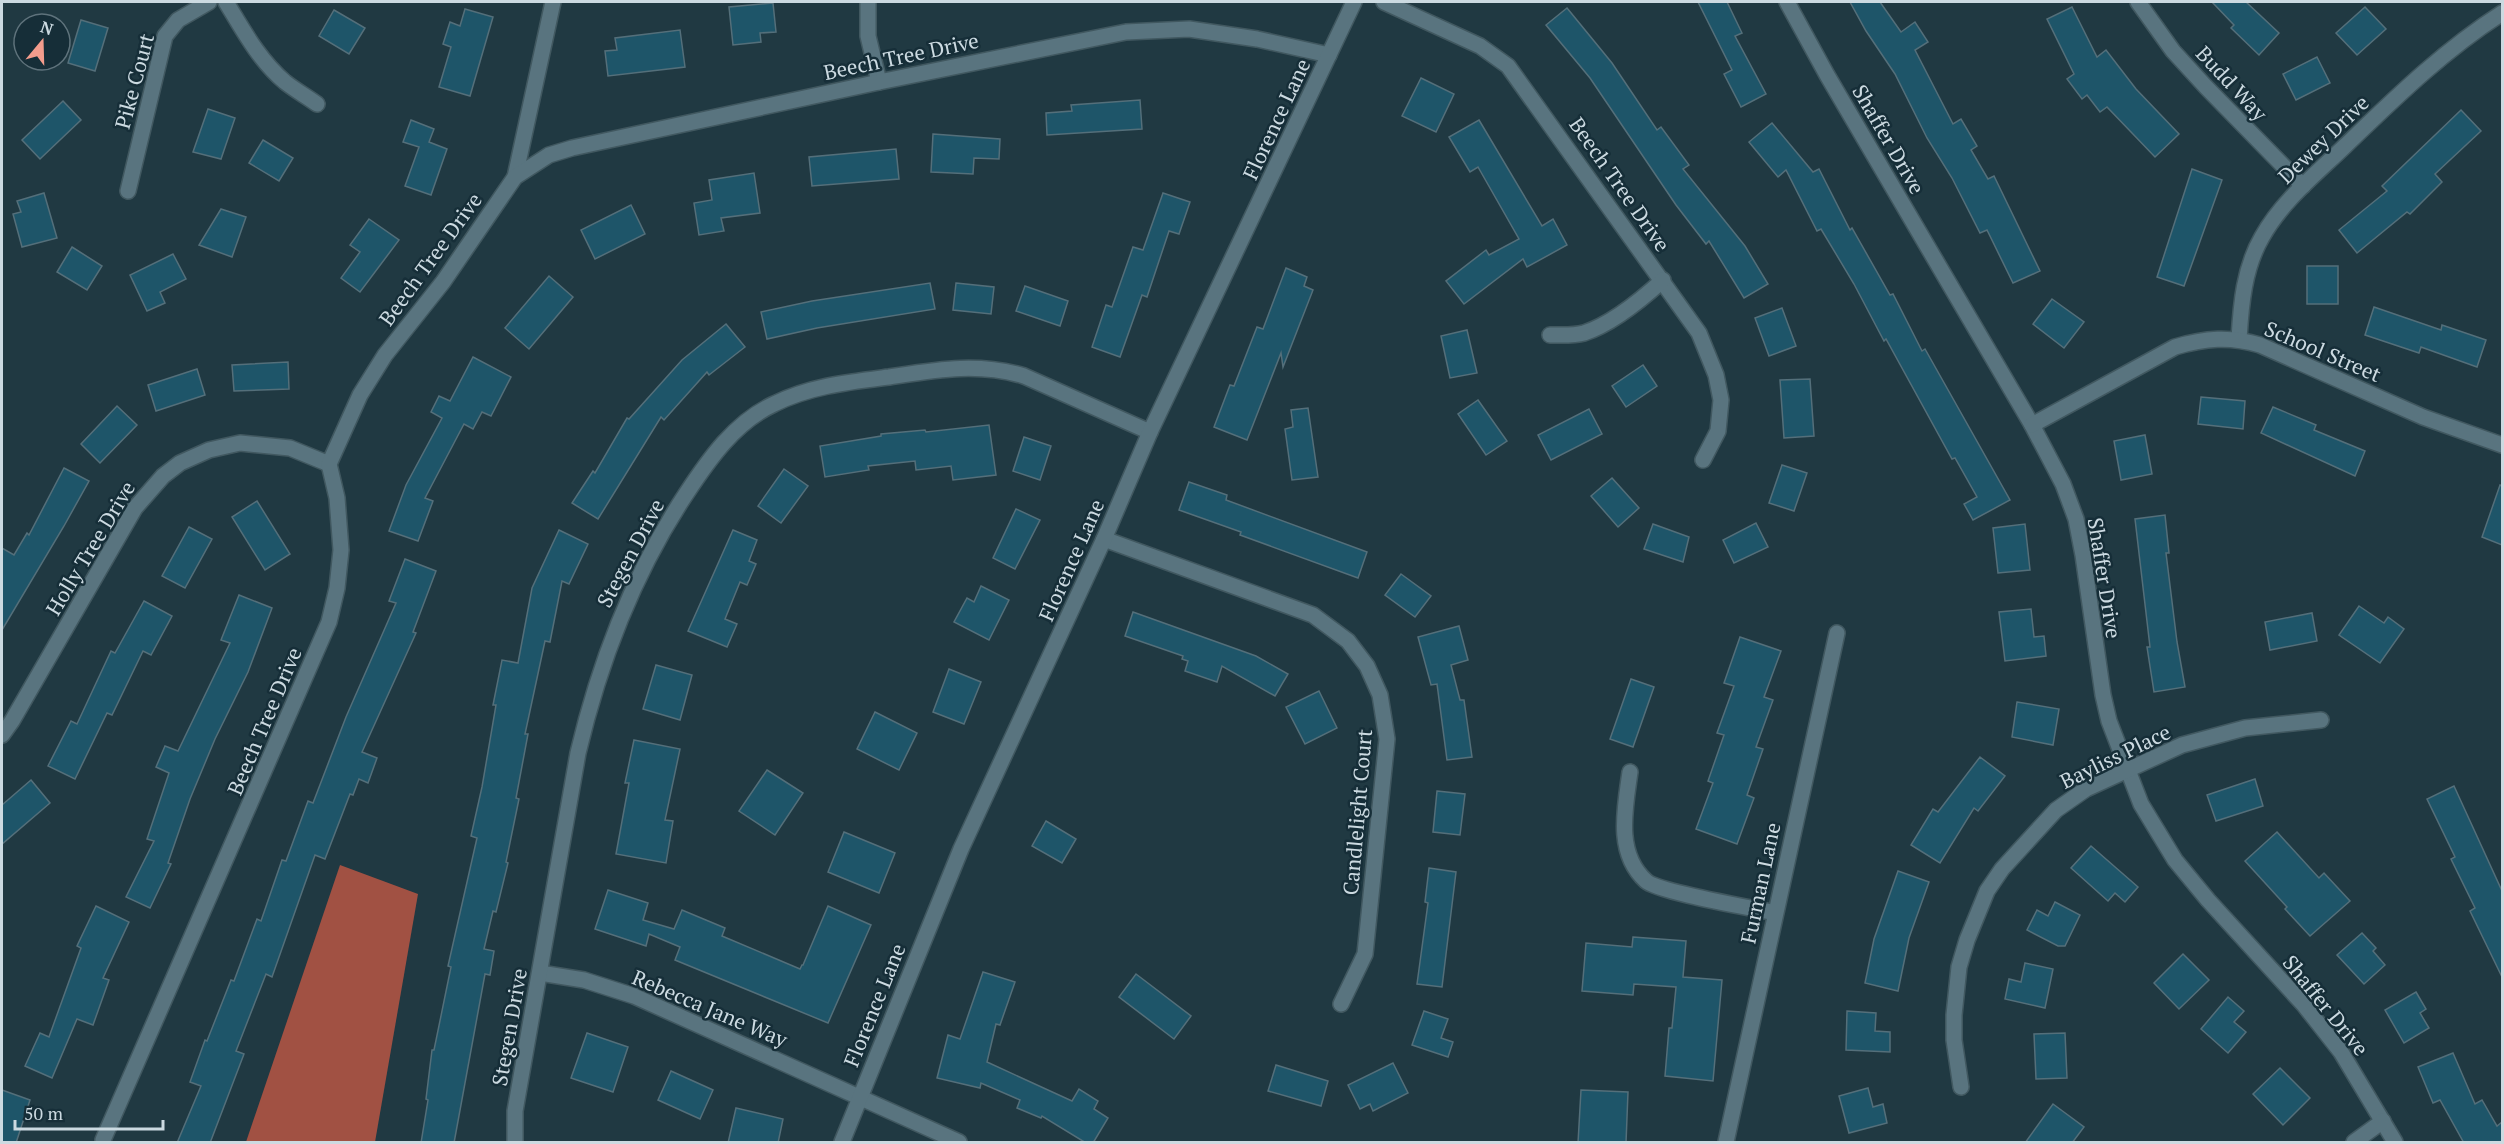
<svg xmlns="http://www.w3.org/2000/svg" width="2504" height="1144" viewBox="0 0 2504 1144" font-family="'PT Serif',serif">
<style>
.forest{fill:#a15143}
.building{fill:#1e5569;stroke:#546f7a;stroke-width:1.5}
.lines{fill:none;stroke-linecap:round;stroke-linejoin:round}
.minor-casing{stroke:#415860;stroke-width:18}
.minor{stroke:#59747f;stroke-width:15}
.labels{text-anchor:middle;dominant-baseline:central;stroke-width:5;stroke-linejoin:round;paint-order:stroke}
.street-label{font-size:21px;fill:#ccdae1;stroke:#162e38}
</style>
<rect width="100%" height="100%" fill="#203942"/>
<polygon class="forest" points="340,865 418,894 375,1142 246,1142"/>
<g class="building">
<polygon points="1698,2 1727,2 1742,33 1735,36 1766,94 1741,107 1724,74 1732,70"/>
<polygon points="1850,2 1880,2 1901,32 1915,22 1928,42 1915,50 1953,124 1961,119 1977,146 1971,150 1988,179 1994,176 2040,271 2013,283 1987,230 1980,233 1952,178 1927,138 1895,74 1866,31"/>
<polygon points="2212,2 2246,2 2279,33 2259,55 2231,28 2234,25"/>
<polygon points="773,3 776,32 760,33 761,42 733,45 729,7"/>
<polygon points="2072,7 2097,57 2106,50 2136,89 2179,134 2155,157 2107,107 2100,112 2087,95 2082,99 2067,79 2074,74 2047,19"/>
<polygon points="2365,7 2386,29 2357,55 2336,33"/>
<polygon points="1567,8 1612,63 1657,130 1661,127 1689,165 1683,169 1745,246 1768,284 1744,298 1709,241 1706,244 1676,205 1590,78 1546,25"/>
<polygon points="465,9 493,17 470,96 439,87 451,47 443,44 450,22 460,26"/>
<polygon points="334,10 365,28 349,54 319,36"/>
<polygon points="81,20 108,28 95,71 68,63"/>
<polygon points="680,30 685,67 608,76 605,51 617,50 615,38"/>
<polygon points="2317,57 2330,83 2296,100 2283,74"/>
<polygon points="1421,78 1454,94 1436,132 1402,116"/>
<polygon points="1140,100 1142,129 1047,135 1046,113 1072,111 1071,105"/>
<polygon points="63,101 81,120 40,159 22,140"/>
<polygon points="208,109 235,118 221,159 193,152"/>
<polygon points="2461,110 2481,131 2435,174 2442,182 2410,214 2407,212 2357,253 2339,230 2387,191 2382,186"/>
<polygon points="411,120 434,129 429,142 447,149 431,195 405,186 419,147 403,142"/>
<polygon points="1479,120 1542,226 1553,219 1567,245 1527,267 1523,259 1464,304 1446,281 1486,250 1489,255 1519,239 1478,167 1470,172 1449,137"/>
<polygon points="1772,123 1813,172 1819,169 1850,230 1852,228 1890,295 1893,294 1922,351 1925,349 2010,500 1973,520 1964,504 1977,497 1955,458 1952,459 1886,339 1884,341 1854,284 1821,229 1817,231 1786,170 1778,177 1749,142"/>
<polygon points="933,134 1000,139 999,159 974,158 973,174 931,172"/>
<polygon points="263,140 293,158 279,181 249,163"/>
<polygon points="896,149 899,179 812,186 809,157"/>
<polygon points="2192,169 2222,180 2184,286 2157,277"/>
<polygon points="754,173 760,213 721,218 724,231 699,235 694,203 712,200 709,180"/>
<polygon points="44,193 57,238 22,247 13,214 21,212 17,201"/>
<polygon points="1163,193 1190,202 1179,234 1169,231 1147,297 1142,295 1120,357 1092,347 1106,305 1112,307 1133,247 1143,250"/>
<polygon points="631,205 645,234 595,259 581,230"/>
<polygon points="221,209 246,217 232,257 199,245"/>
<polygon points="369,219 399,240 360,292 341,278 360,252 350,245"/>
<polygon points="72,247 102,266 87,290 57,272"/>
<polygon points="173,254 186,279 160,292 165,303 147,311 130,275"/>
<rect x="2307" y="266" width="31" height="38"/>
<polygon points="1286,268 1307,277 1304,286 1313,290 1283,367 1281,353 1247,440 1214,427 1230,385 1234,386 1257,327 1263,329"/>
<polygon points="549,276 573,297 529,349 505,328"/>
<polygon points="930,283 935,309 817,328 767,339 761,312 812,301"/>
<polygon points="956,283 994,287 991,314 953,310"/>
<polygon points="1025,286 1068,301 1060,326 1016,311"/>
<polygon points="2052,299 2084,322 2064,348 2033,324"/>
<polygon points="2374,307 2441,330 2442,325 2486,340 2477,367 2421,347 2419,353 2365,335"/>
<polygon points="1782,308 1796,346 1769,356 1755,318"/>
<polygon points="726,324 745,347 709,375 707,372 664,420 661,417 598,519 572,503 593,471 595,473 627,418 629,419 682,360"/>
<polygon points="1467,330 1477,373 1450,378 1441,336"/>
<polygon points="473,357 511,377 491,416 482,412 473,429 464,424 425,498 433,501 418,541 389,531 406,485 442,418 431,412 439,396 450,401"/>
<polygon points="288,362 289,389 234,391 232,365"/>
<polygon points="1643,365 1657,386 1626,407 1612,386"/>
<polygon points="197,369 205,395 156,411 148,385"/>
<polygon points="1810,379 1814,436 1784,438 1780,380"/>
<polygon points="2201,397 2245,401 2243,429 2198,424"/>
<polygon points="1478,400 1507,441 1486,455 1458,414"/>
<polygon points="117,406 137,425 100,463 81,444"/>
<polygon points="2273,407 2316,425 2314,430 2365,451 2355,476 2261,433"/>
<polygon points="1308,408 1318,477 1292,480 1285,429 1293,427 1291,410"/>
<polygon points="1589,409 1602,434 1551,460 1538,435"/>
<polygon points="989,425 996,475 953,480 951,466 916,470 915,461 868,466 869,470 825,477 820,446 881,436 881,434 925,430 926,432"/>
<polygon points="2145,435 2152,474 2121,480 2114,441"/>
<polygon points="1024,437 1051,446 1040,480 1013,471"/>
<polygon points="1782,465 1807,473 1794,511 1769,503"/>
<polygon points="64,468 89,481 64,526 2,630 2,548 14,555 27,533 29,535"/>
<polygon points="784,469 808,486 781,523 758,506"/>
<polygon points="1612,478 1639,508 1618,527 1591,496"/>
<polygon points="1189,482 1227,495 1226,500 1367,552 1358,578 1240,535 1241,532 1179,510"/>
<polygon points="2500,485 2502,486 2502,545 2482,537"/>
<polygon points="257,501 290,554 265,570 232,517"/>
<polygon points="1016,509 1040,520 1015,569 993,558"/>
<polygon points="2165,515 2169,553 2166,553 2177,642 2185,687 2154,692 2147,647 2150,647 2135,519"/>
<polygon points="1756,523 1768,547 1734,563 1723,540"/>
<polygon points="1653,524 1689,537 1683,562 1644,549"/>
<polygon points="2025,524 2030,570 1998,573 1993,528"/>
<polygon points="189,527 212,539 185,588 162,576"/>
<polygon points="559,530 588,544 569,584 562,581 550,642 545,641 525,734 528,734 516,798 519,799 506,862 508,863 496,912 493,911 484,949 494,951 490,975 485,974 454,1143 421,1143 428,1100 426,1099 432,1050 434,1050 451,967 448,966 477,838 471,836 482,787 496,705 493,705 502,660 518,663 532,588"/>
<polygon points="733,530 757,540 749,561 756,564 747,585 740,582 725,619 737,624 727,647 688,631"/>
<polygon points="405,559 436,571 413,632 416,633 362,752 377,758 368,783 359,779 353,795 350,794 325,859 315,855 272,977 266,974 236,1051 244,1054 210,1143 177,1143 201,1086 190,1082 205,1040 207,1041 231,980 234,981 257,919 261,921 282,860 286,861 308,801 313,803 346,717 396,603 389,601"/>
<polygon points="1401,574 1431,596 1415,617 1385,595"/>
<polygon points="981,586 1009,600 989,640 954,622 967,598 974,602"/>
<polygon points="239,595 272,608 248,672 215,739 190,799 168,863 171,864 150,908 126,897 154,841 147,839 169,773 156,767 165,746 178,751 230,643 221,640"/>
<polygon points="144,601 172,616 151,655 143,651 112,715 107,713 75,779 48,766 71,721 77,724 111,651 115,653"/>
<polygon points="2359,606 2384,623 2388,617 2404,629 2380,663 2339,635"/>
<polygon points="2031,609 2034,637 2044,636 2046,656 2005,661 1999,612"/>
<polygon points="1133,612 1256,656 1288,674 1275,696 1222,666 1217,682 1185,671 1188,661 1182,659 1183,656 1125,636"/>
<polygon points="2312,613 2317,641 2270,650 2265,622"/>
<polygon points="1459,626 1468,660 1451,665 1460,700 1464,700 1472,757 1447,760 1437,684 1431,685 1418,637"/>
<polygon points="1740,637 1781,651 1764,697 1773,700 1756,747 1763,749 1747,795 1754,798 1737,844 1696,829 1713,783 1708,781 1724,735 1717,733 1734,686 1724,683"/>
<polygon points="656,665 692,675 680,720 643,709"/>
<polygon points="949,669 981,682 964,724 933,712"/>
<polygon points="1631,679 1654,687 1633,747 1610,739"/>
<polygon points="1319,691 1337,728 1305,744 1286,707"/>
<polygon points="2017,702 2059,709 2053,745 2012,737"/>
<polygon points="875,712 917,733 899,770 857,749"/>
<polygon points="634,740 680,749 665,820 673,821 666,863 616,854 629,783 625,783"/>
<polygon points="1980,757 2005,776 1978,811 1974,808 1940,863 1911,845 1933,809 1938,812"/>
<polygon points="767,770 803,793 775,835 739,811"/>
<polygon points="2255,779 2263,806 2216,821 2207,795"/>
<polygon points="31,780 50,803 2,844 2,805"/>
<polygon points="2454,786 2502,891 2502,977 2470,911 2475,908 2451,859 2455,857 2427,799"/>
<polygon points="1437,791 1465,794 1460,835 1433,832"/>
<polygon points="1046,821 1076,839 1062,863 1032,846"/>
<polygon points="844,832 895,853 879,893 828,872"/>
<polygon points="2277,832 2319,878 2324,873 2350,901 2310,936 2285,909 2287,907 2245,861"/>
<polygon points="2091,846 2138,887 2125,902 2115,893 2108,901 2071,868"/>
<polygon points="1429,868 1456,872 1442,987 1417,984 1428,903 1425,902"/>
<polygon points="1898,871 1929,882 1909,938 1898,991 1865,983 1874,939"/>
<polygon points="608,890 648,903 643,920 674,929 682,910 725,928 722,936 800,969 802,965 803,965 828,906 871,925 828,1023 675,960 680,947 649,934 646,946 595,929"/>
<polygon points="2055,902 2080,915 2065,946 2058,946 2027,930 2037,910 2048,916"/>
<polygon points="96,906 129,922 103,978 109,980 93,1025 77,1019 52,1078 25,1066 40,1033 49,1037 81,948 77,946"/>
<polygon points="2362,933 2376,948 2373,951 2385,965 2364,984 2337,955"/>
<polygon points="1633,937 1686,941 1683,977 1722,980 1713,1081 1665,1076 1669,1028 1672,1028 1676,987 1634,984 1633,995 1582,991 1586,943 1632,947"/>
<polygon points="2183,954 2209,980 2179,1009 2154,983"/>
<polygon points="2025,963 2053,969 2045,1008 2005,999 2009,979 2021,982"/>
<polygon points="983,972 1015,982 1000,1025 996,1024 987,1062 1072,1101 1079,1089 1098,1101 1094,1109 1108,1118 1093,1143 1086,1143 1042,1116 1041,1118 1017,1108 1020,1100 981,1083 980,1088 937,1078 948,1035 960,1039"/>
<polygon points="1136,974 1191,1016 1174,1039 1119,997"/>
<polygon points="2416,992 2426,1009 2420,1013 2429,1028 2404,1043 2385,1010"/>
<polygon points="2228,997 2244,1011 2234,1022 2246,1032 2228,1053 2201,1029"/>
<polygon points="1424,1011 1448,1019 1441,1038 1453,1042 1448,1057 1412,1045"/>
<polygon points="1847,1011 1876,1013 1875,1031 1890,1032 1890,1052 1846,1050"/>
<polygon points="587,1033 628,1047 613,1092 571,1078"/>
<polygon points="2065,1033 2067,1078 2036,1079 2034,1034"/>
<polygon points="2453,1053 2475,1104 2482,1100 2497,1126 2502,1122 2502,1143 2464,1143 2440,1100 2433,1103 2418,1067"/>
<polygon points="1393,1063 1408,1093 1373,1111 1370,1104 1360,1109 1348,1085"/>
<polygon points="1276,1065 1328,1081 1321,1106 1268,1091"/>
<polygon points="2280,1068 2310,1098 2283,1125 2253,1094"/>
<polygon points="671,1071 713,1090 700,1119 658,1100"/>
<polygon points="1868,1088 1873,1107 1883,1104 1887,1123 1849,1133 1839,1096"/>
<polygon points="2,1090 30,1100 16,1143 2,1143"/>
<polygon points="1581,1090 1628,1092 1626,1143 1578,1143"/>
<polygon points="2053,1104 2084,1127 2072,1143 2025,1143"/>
<polygon points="736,1108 783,1119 778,1143 728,1143"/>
</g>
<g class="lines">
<defs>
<g id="minor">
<path d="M226,2C243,30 259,60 285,82C295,90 306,96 317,104"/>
<polyline points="868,2 868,36 879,82"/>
<polyline points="1384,2 1480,46 1508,66 1699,333 1716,375 1721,400 1718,431 1703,460"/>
<polyline points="1787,2 1827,75 2032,425 2063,484 2076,519 2083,555 2103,695 2109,721 2141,804 2175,860 2208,900 2304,1005 2341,1052 2395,1142"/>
<polyline points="2138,2 2173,51 2206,87 2303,186"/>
<polyline points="515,177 553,2"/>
<polyline points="128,191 165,36 178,20 209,2"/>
<path d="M1550,335C1561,335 1573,336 1584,333C1612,324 1641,300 1663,280"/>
<path d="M2239,339C2241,304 2244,268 2262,237C2282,201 2316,174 2345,146C2395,98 2444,50 2502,13"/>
<path d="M2032,425L2175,347C2205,338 2230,336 2260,345L2423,417L2502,445"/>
<polyline points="1104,539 1313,615 1348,641 1367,666 1380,695 1387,739 1365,954 1341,1004"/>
<polyline points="2,735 12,721 135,508 163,476 180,463 209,450 240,443 290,448 329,464"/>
<path d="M1630,772C1625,808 1615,853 1646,881C1658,892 1753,908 1775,913"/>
<polyline points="540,973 584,980 634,996 959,1142"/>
<polyline points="1961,1087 1954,1040 1954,1015 1959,967 1967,940 1987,891 2002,869 2056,810 2086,789 2182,745 2245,728 2321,720"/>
<polyline points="103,1140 329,622 337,588 341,550 337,498 329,464 360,395 385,355 443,282 515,177 549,155 572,148 879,82 1126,32 1189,29 1257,39 1329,55"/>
<path d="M515,1142V1111L578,753C600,660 633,574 686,494C709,459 735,422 774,404C810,386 849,382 889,377C935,370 977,362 1024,376L1150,432"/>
<polyline points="842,1142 961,849 1104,539 1150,432 1354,2"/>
<polyline points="1726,1142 1837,633"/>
<polyline points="2354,1142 2383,1121"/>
</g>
</defs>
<use href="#minor" class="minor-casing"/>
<use href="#minor" class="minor"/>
</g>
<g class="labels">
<g class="street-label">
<text transform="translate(901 56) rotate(-12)">Beech Tree Drive</text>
<text transform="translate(134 81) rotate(-75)">Pike Court</text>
<text transform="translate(2232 83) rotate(47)">Budd Way</text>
<text transform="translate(1276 119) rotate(-65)">Florence Lane</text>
<text transform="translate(1889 139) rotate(60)">Shaffer Drive</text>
<text transform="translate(2323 139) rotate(-44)">Dewey Drive</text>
<text transform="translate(1620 184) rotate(55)">Beech Tree Drive</text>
<text transform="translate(430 259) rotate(-54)">Beech Tree Drive</text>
<text transform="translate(2323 351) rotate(23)">School Street</text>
<text transform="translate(90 548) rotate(-59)">Holly Tree Drive</text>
<text transform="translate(630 553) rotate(-62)">Stegen Drive</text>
<text transform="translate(1071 560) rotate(-66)">Florence Lane</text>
<text transform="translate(2105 578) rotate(81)">Shaffer Drive</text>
<text transform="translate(264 721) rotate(-67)">Beech Tree Drive</text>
<text transform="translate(2115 756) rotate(-26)">Bayliss Place</text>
<text transform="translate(1357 812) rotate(-85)">Candlelight Court</text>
<text transform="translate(1760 883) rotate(-78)">Furman Lane</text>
<text transform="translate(874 1005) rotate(-68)">Florence Lane</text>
<text transform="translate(2326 1005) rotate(51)">Shaffer Drive</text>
<text transform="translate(710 1008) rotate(23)">Rebecca Jane Way</text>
<text transform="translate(509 1027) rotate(-80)">Stegen Drive</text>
</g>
</g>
<rect width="2504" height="1144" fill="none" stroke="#ccdae1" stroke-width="6"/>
<g transform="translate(42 42) rotate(19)"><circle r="28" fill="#162e38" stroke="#5f737c" stroke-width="1.5"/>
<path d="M0-4.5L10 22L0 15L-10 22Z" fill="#f49d8d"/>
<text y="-9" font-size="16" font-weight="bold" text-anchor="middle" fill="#ccdae1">N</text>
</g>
<path d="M15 1120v9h148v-9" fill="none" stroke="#ccdae1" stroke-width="3"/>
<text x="24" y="1120" font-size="18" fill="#ccdae1" stroke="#162e38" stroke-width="4.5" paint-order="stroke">50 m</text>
</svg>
